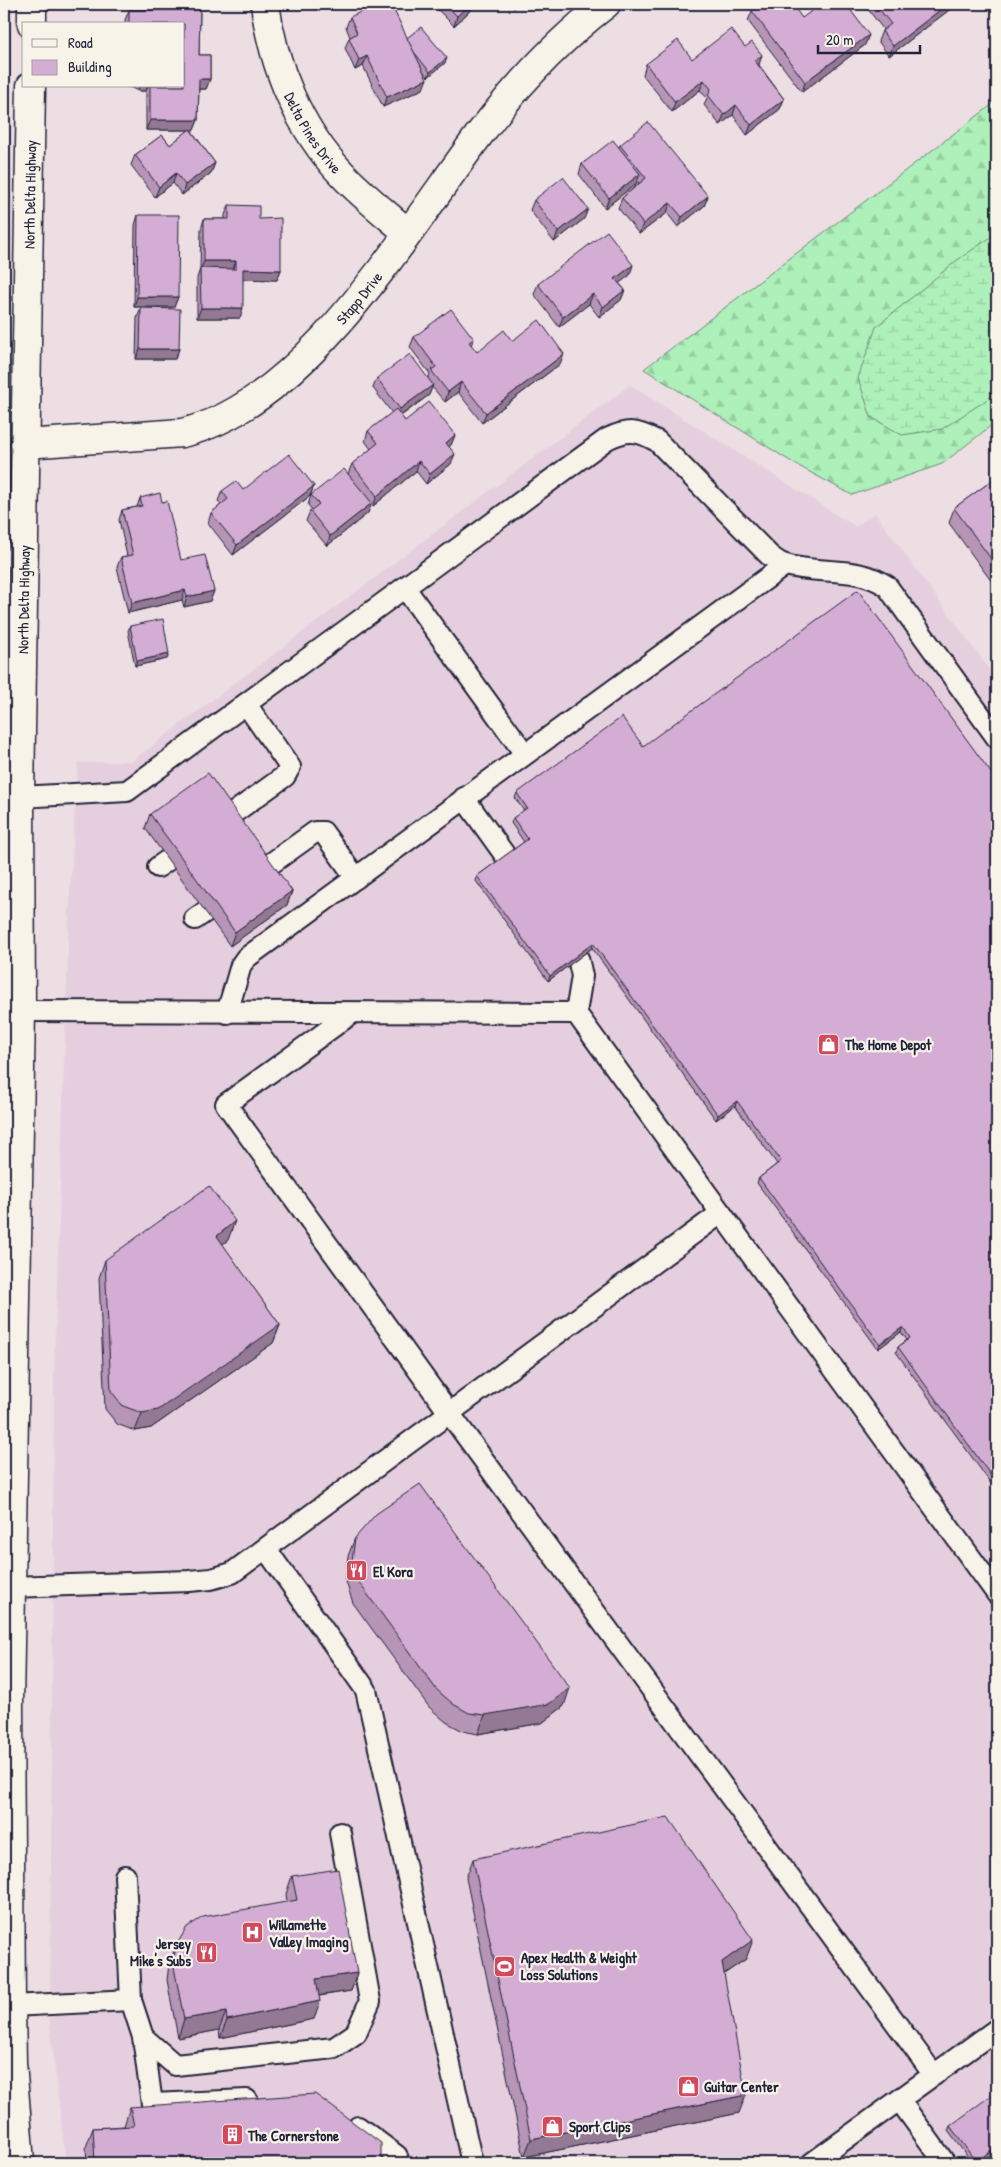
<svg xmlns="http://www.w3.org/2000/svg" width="1001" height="2167" viewBox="0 0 1001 2167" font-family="'Patrick Hand',sans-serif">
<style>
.built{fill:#e5cfde}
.forest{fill:url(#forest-firs);stroke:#68897a}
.wetland{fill:url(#wetland-marsh);stroke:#68897a}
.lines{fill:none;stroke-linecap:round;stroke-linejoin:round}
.service-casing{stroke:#22223b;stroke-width:24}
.minor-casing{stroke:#22223b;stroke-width:31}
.tertiary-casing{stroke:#22223b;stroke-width:31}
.service{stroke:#f7f3e8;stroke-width:20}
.minor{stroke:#f7f3e8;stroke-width:28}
.tertiary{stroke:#f7f3e8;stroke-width:28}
.wall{fill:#b695b6;stroke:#22223b}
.shaded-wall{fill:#947994;stroke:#22223b}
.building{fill:#d4add4;stroke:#22223b}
.labels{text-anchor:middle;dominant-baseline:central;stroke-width:4.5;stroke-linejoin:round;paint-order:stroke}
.street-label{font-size:15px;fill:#22223b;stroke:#f7f3e8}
.poi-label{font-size:15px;font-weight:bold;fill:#22223b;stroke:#f7f3e8;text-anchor:start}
</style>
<defs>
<pattern id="forest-firs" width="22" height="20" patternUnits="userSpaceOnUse" patternTransform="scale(1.25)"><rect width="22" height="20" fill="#aef0b9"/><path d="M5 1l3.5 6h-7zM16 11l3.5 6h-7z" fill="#95cea0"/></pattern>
<pattern id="wetland-marsh" width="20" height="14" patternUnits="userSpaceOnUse" patternTransform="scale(1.25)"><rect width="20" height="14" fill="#aef0b9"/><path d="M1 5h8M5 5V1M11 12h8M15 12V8" fill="none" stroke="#95cea0"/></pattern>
</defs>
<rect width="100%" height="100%" fill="#ecdee2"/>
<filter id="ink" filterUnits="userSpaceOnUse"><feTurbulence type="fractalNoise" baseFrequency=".02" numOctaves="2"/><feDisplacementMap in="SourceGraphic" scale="10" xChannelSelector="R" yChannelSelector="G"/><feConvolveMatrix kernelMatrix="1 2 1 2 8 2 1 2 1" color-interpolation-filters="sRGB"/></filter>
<g filter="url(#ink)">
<polygon class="built" points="630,385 856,527 875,513 997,680 997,2163 66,2163 50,2027 54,1372 70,889 78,763 132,761"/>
<polygon class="forest" points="997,101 997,421 942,464 852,495 795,464 644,369"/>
<polygon class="wetland" points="997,233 997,393 942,429 902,435 871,417 858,378 876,327 956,261"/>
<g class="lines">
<defs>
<g id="service">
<polyline points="405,588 525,754"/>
<polyline points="4,593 25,594"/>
<path d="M20,797L127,791L607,439C628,429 636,430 657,441L769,555C774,559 780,564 786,565C820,575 856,565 887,586L997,738"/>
<polyline points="464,798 507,858"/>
<polyline points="225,819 285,776 290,767 246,704"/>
<polyline points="158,867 168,860"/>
<polyline points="262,870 315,832 323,832 356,878"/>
<polyline points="195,919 205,912"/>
<polyline points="21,1011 576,1013 997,1594"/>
<polyline points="227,1013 241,965 246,958 785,565"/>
<polyline points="352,1013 226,1104 450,1414 934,2075"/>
<polyline points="576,1013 582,976 578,958"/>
<polyline points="266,1549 366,1690 472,2163"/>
<polyline points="10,1587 189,1581 211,1579 232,1573 721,1213"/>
<polyline points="125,1876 131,2000 143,2037 152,2104 247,2100"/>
<polyline points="11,2006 131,2000"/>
<polyline points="143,2037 175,2065 334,2048 356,2033 370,2001 340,1833"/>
<polyline points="900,2101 945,2163"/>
<polyline points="358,2127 397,2156 399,2163"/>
<polyline points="812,2163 997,2029"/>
</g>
<g id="minor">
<path id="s1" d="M265,4C273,66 299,129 343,175C363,196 386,214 408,233"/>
<path id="s2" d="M25,444L182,433C306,405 409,227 482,131C518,84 559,40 606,4"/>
</g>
<g id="tertiary">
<polyline points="32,24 32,4"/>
<path id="s3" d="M20,2163L12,2063L11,2006L9,1704L21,1011L20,797L31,86"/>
</g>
</defs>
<use href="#service" class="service-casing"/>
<use href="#minor" class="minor-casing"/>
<use href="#tertiary" class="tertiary-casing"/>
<use href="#service" class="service"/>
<use href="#minor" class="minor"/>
<use href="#tertiary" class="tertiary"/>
</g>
<g class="wall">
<polygon points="432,4 477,4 454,26"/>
<polygon points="509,4 518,4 514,8"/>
<polygon points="864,4 957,4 889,56 878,41 882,31 883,29"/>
<polygon points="129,10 200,10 199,55 210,55 210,79 206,89 199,89 198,120 194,130 191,130 215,163 211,173 182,195 173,183 155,197 131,165 135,155 162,135 170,145 189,130 146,130 146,91 138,91 127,86 184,86 184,24 125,24 125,20"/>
<polygon points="752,11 802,18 865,45 802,92 748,21"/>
<polygon points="350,17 407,38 445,63 428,77 422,70 423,89 383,107 363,66 355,70 345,48 349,38 350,37 346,27"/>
<polygon points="692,59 759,65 784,99 780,109 747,135 733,115 720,125 704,105 707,98 700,90 672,112 643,75 646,64"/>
<polygon points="620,145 708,196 704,206 678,227 667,213 639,234 618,208 622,198 639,183 637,181 636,184 605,208 579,174 582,164 619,147"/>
<polygon points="534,200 584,219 554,242 530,210"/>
<polygon points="229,205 259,219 281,270 277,280 243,279 240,318 197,318 197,278 200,269 201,229 204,219 225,219 225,215"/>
<polygon points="138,215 178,297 174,307 134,307 135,225"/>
<polygon points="630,275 619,283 625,290 621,300 599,317 589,304 559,327 534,294 538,284"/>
<polygon points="141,308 179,349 175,359 136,359 137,318"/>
<polygon points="414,337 474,339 471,345 477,352 512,341 560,364 482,423 458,392 445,402 432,387 429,395 401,416 405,421 455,435 451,445 449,447 451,464 426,484 416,471 373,506 371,504 368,513 327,546 306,521 310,511 312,510 308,505 311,495 348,474 352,464 371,449 365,441 368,431 392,413 373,388 377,378 428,378 430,374 410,347"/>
<polygon points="997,477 997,589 949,523 954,508"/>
<polygon points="314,486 310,496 233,555 208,523 211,513 221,505 218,501 222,491"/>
<polygon points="140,498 162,502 181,560 214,591 210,601 184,607 182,600 128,613 117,567 121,557 127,556 119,520 122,510 137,507"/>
<polygon points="130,626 169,654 167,659 135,666 128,631"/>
<polygon points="643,746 997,781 997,1492 896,1352 898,1347 907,1340 901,1332 878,1349 757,1183 759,1178 777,1164 735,1106 716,1120 592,948 548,981 476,881 477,876 524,842 511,823 513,818 524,811 515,798 517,793"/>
<polygon points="150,814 292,891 287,905 230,946 145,828"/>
<polygon points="228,1240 222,1244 280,1325 273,1343 151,1428 135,1431 117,1424 105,1409 99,1278 105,1260"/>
<polygon points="355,1538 564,1706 542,1723 478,1734 463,1731 446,1722 429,1707 353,1603 345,1579 348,1556"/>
<polygon points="473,1859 746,1959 724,1974 739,2113 524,2157 466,1878"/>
<polygon points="292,1876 357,1973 351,1991 319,1996 314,2019 220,2038 219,2030 178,2038 167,1980 169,1964 176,1946 287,1902 286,1894"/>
<polygon points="130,2107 380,2163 87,2163 86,2147 93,2128 124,2126"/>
<polygon points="950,2126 980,2163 972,2163 948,2131"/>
</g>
<g class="shaded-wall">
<polygon points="470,4 477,4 454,26 457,16"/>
<polygon points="948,4 957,4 889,56 893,46"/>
<polygon points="869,35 865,45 802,92 805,82"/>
<polygon points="762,55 759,65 751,71 755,61"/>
<polygon points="367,56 363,66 355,70 359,60"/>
<polygon points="447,58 445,63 428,77 430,72"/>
<polygon points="199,79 210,79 206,89 195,89"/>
<polygon points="427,79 423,89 383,107 387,97"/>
<polygon points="704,80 700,90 672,112 675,102"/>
<polygon points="139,86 148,86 146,91 138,91"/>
<polygon points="784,99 780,109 747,135 751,125"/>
<polygon points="736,105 733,115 720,125 724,115"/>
<polygon points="150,120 198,120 194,130 146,130"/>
<polygon points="215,163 211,173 182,195 185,185"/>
<polygon points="176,173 173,183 155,197 159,187"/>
<polygon points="640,174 636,184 605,208 609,198"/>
<polygon points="708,196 704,206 678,227 682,217"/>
<polygon points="670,203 667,213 639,234 643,224"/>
<polygon points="588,209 584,219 554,242 558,232"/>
<polygon points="204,261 236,261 232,271 200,271"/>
<polygon points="633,265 630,275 612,289 615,279"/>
<polygon points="243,269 281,270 277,280 240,279"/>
<polygon points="625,290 621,300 599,317 603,307"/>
<polygon points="593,294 589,304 559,327 563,317"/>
<polygon points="137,297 178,297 174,307 134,307"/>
<polygon points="201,308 243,308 240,318 197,318"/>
<polygon points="140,349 179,349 175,359 136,359"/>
<polygon points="564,354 560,364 482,423 486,413"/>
<polygon points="461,382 458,392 445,402 448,392"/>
<polygon points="433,385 429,395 396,419 400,409"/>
<polygon points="455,435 451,445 442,453 446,443"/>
<polygon points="455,454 451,464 426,484 430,474"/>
<polygon points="419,461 416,471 373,506 377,496"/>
<polygon points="314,486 310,496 233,555 237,545"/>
<polygon points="372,503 368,513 327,546 330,536"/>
<polygon points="185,590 182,600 128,613 132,603"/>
<polygon points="214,591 210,601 184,607 187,597"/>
<polygon points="169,654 167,659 135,666 137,661"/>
<polygon points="292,891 287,905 230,946 235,932"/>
<polygon points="593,943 592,948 548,981 550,976"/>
<polygon points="737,1101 735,1106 716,1120 718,1115"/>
<polygon points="235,1221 228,1240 210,1254 217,1236"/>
<polygon points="280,1325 273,1343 151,1428 135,1431 142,1413"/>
<polygon points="903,1327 901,1332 878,1349 880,1344"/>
<polygon points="570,1688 564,1706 542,1723 478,1734 485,1715"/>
<polygon points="753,1940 746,1959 715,1980 722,1962"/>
<polygon points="357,1973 351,1991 309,1997 316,1979"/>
<polygon points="320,2001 314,2019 220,2038 227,2020"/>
<polygon points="226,2012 219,2030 178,2038 184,2019"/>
<polygon points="746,2095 739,2113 524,2157 531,2139"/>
<polygon points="997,2146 997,2150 980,2163 976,2163 976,2162"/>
</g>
<g class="building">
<polygon points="377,4 391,4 427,79 387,97 367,56 359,60 349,38 357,33 350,17"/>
<polygon points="445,4 470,4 457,16"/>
<polygon points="761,4 792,4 802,18 821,4 846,4 869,35 805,82 752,11"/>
<polygon points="875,4 948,4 893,46 882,31 891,24"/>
<polygon points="129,10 200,10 199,55 210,55 210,79 199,79 198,120 150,120 150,86 184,86 184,24 129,24"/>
<polygon points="421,27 447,58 430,72 414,52 407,38"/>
<polygon points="731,29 745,47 752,42 762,55 755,61 784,99 751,125 736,105 724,115 708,95 711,89 704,80 675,102 646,64 678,40 692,59"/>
<polygon points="648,122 708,196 682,217 670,203 643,224 622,198 646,178 620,145"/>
<polygon points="190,129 215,163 185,185 176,173 159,187 135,155 162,135 170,145"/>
<polygon points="613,140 640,174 609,198 582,164"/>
<polygon points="563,177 588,209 558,232 534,200"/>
<polygon points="229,205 259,206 259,219 281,218 281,270 243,269 243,308 201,308 200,268 236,269 236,261 204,261 204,219 229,219"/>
<polygon points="138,215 179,215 178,297 137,297"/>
<polygon points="607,231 633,265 615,279 625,290 603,307 593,294 563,317 538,284"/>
<polygon points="141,308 180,309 179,349 140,349"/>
<polygon points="451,309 474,339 469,342 477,352 504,330 512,341 539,320 564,354 486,413 461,382 448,392 431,370 436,367 414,337"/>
<polygon points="410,354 433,385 400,409 377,378"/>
<polygon points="429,402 455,435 446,443 455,454 430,474 419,461 377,496 352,464 378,443 368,431 396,409 405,421"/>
<polygon points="289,454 314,486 237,545 211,513 228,499 222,491 236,481 243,490"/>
<polygon points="344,469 372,503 330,536 310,511 319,504 311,495"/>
<polygon points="997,477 997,567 954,508"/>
<polygon points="160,493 162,502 167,501 181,560 205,555 214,591 187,597 185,590 132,603 121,557 133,555 122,510 142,506 140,498"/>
<polygon points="858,590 997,781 997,1484 898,1347 910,1338 903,1327 880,1344 759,1178 781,1161 737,1101 718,1115 593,943 550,976 477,876 528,839 513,818 527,808 517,793 622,717 643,746"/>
<polygon points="163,619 169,654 137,661 130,626"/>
<polygon points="208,773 292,891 235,932 150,814"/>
<polygon points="209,1186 235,1221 217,1236 280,1325 158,1410 142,1413 123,1406 111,1391 105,1260"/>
<polygon points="420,1484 570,1688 549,1704 485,1715 469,1713 453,1704 436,1689 360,1584 352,1561 355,1538 376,1514"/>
<polygon points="668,1817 753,1940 722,1962 746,2095 531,2139 473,1859"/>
<polygon points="338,1869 357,1973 316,1979 320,2001 227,2020 226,2012 184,2019 173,1962 176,1946 187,1927 203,1917 297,1900 292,1876"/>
<polygon points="997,2091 997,2146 976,2162 950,2126"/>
<polygon points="315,2094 381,2143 381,2160 380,2163 95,2163 93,2128 134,2126 130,2107"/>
</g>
</g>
<defs>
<symbol id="shop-square" viewBox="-11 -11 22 22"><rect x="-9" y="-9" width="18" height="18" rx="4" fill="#d1495b" stroke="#f7f3e8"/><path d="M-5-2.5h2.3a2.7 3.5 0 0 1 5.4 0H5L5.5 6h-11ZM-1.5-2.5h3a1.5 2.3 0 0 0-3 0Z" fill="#fff"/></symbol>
<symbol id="restaurant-square" viewBox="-11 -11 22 22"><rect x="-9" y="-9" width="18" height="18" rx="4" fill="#d1495b" stroke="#f7f3e8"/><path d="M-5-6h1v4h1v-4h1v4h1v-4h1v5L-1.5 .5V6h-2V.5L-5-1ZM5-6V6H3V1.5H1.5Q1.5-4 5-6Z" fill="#fff"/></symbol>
<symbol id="hospital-square" viewBox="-11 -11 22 22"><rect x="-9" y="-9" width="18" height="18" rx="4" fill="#d1495b" stroke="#f7f3e8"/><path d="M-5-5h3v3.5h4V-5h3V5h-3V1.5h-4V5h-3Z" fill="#fff"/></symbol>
<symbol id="stadium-square" viewBox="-11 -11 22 22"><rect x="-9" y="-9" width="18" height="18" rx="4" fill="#d1495b" stroke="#f7f3e8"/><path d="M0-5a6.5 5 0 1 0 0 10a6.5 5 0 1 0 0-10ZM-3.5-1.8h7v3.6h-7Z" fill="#fff"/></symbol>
<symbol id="building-square" viewBox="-11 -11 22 22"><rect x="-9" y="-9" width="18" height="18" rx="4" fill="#d1495b" stroke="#f7f3e8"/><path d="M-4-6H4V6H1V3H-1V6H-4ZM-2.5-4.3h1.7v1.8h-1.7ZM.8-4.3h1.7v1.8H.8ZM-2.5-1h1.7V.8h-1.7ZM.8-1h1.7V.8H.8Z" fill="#fff"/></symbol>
</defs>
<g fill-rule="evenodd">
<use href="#shop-square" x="816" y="1032" width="25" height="25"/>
<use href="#restaurant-square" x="344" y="1558" width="25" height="25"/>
<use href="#hospital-square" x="240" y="1920" width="25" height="25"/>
<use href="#restaurant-square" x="194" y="1940" width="25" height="25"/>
<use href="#stadium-square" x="492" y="1954" width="25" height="25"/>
<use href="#shop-square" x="676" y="2074" width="25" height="25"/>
<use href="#shop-square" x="540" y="2114" width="25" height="25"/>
<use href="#building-square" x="220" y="2122" width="25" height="25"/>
</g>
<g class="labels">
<g class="street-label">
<text stroke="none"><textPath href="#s1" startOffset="139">Delta Pines Drive</textPath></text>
<text stroke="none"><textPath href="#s3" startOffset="1969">North Delta Highway</textPath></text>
<text stroke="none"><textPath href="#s2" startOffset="384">Stapp Drive</textPath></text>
<text stroke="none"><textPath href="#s3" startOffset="1564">North Delta Highway</textPath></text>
</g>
<g class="poi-label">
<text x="845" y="1044">The Home Depot</text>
<text x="373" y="1571">El Kora</text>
<text x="269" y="1924">Willamette<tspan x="269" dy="17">Valley Imaging</tspan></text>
<text x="191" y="1943" text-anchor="end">Jersey<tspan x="191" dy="17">Mike's Subs</tspan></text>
<text x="521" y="1957">Apex Health &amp; Weight<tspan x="521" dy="17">Loss Solutions</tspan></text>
<text x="704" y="2086">Guitar Center</text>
<text x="569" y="2126">Sport Clips</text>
<text x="248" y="2135">The Cornerstone</text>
</g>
</g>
<rect width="1001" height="2167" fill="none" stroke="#f7f3e8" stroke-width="20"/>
<rect x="10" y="10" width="981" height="2147" fill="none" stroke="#22223b" stroke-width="2" filter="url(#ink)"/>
<rect x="22" y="22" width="162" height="65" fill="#f7f3e8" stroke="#a29fa3"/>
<rect x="32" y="39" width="25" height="8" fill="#f7f3e8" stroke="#a29fa3"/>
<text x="68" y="48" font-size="15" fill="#22223b">Road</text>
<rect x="32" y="60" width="25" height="15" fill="#d4add4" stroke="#a29fa3"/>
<text x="68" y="72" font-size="15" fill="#22223b">Building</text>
<path d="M818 45v8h102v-8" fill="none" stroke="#22223b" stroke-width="2.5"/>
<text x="826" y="45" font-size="15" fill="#22223b" stroke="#f7f3e8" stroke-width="4" paint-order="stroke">20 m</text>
</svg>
